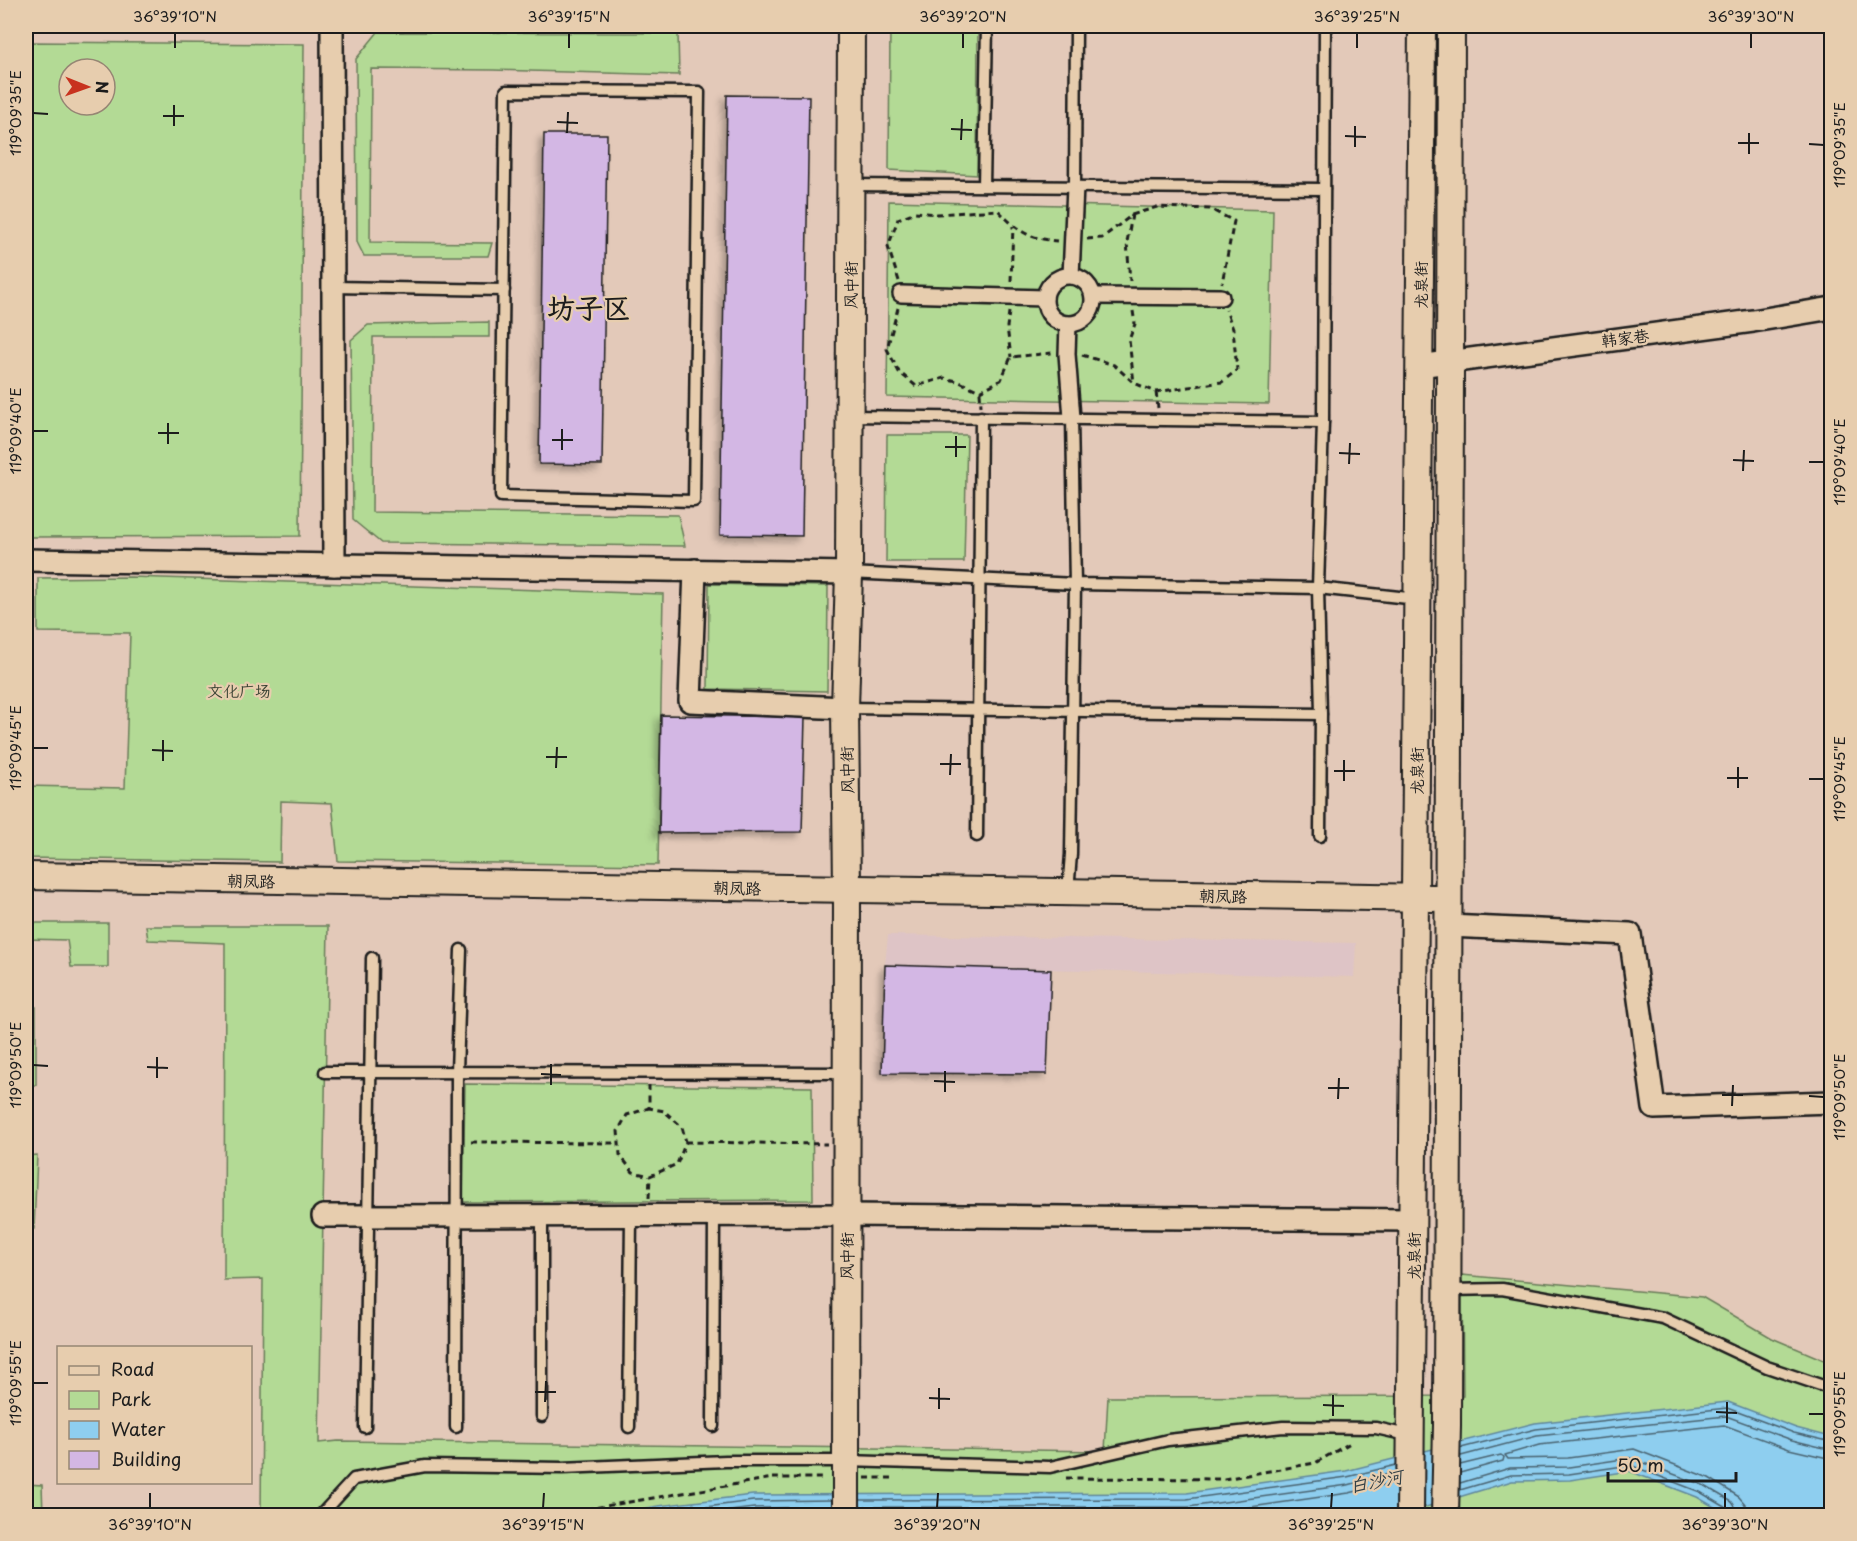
<svg xmlns="http://www.w3.org/2000/svg" width="1857" height="1541" viewBox="0 0 1857 1541" font-family="'Playpen Sans','LXGW WenKai TC',sans-serif">
<style>
.built{fill:#dec4c6}
.green{fill:#b3da95;stroke:#687b58;stroke-width:1.5;fill-rule:evenodd}
.water{fill:#8eceef;stroke:#60879b;stroke-width:1.5}
.lines{fill:none;stroke-linecap:round;stroke-linejoin:round}
.shore{stroke:#4a6370;stroke-width:1.5}
.building{fill:#d3b7e4;stroke:#1c1c1c;stroke-width:1.5;filter:url(#shadow)}
.service-casing{stroke:#1c1c1c;stroke-width:15}
.pedestrian-casing{stroke:#1c1c1c;stroke-width:20}
.minor-casing{stroke:#1c1c1c;stroke-width:26}
.tertiary-casing{stroke:#1c1c1c;stroke-width:30}
.path{stroke:#1c1c1c;stroke-width:3;stroke-dasharray:6 4.5;stroke-linecap:butt}
.service{stroke:#e7cdae;stroke-width:10}
.pedestrian{stroke:#e7cdae;stroke-width:15}
.minor{stroke:#e7cdae;stroke-width:21}
.tertiary{stroke:#e7cdae;stroke-width:26}
.tertiary-bridge-casing{stroke:#1c1c1c;stroke-width:30;stroke-linecap:butt}
.tertiary-bridge{stroke:#e7cdae;stroke-width:26}
.ticks{fill:none;stroke:#1c1c1c;stroke-width:2}
.labels{text-anchor:middle;dominant-baseline:central;stroke-width:4.5;stroke-linejoin:round;paint-order:stroke}
.street-label{font-size:16px;fill:#1c1c1c;stroke:#e7cdae}
.park-label{font-size:16px;fill:#3a4234;stroke:#e7cdae}
.water-label{font-size:18px;font-style:italic;fill:#334046;stroke:#e7cdae}
.town-label{font-size:28px;font-weight:bold;fill:#1c1c1c;stroke:#e7cdae}
.neatline{fill:none;stroke:#1c1c1c;stroke-width:2}
.ticks-label{font-size:15px;text-anchor:middle;fill:#1c1c1c}
</style>
<defs>
<filter id="shadow"><feDropShadow dx="-4.5" dy="4.5" stdDeviation="3" flood-color="#0004"/></filter>
</defs>
<rect width="100%" height="100%" fill="#e3c9b9"/>
<filter id="ink" filterUnits="userSpaceOnUse"><feTurbulence type="fractalNoise" baseFrequency=".0167" numOctaves="2"/><feDisplacementMap in="SourceGraphic" scale="12" xChannelSelector="R" yChannelSelector="G"/><feConvolveMatrix kernelMatrix="1 2 1 2 8 2 1 2 1" color-interpolation-filters="sRGB"/></filter>
<g filter="url(#ink)">
<polygon class="built" points="888,935 1356,943 1354,977 885,965"/>
<g class="green">
<polygon points="890,26 978,26 977,175 889,170"/>
<polygon points="378,32 678,33 679,75 493,70 371,69 370,242 492,243 488,256 364,256 357,242 356,59"/>
<path d="M26,42L304,44L300,536L26,537ZM69,69H105V105H69Z"/>
<polygon points="889,201 1273,210 1269,404 887,397"/>
<polygon points="489,322 489,337 373,337 372,512 678,515 685,546 381,543 353,520 351,340 368,325"/>
<polygon points="887,435 967,435 964,562 886,562"/>
<polygon points="131,577 663,594 658,865 338,861 332,803 281,801 280,862 26,858 26,786 125,788 130,633 38,632 38,578"/>
<polygon points="709,584 828,586 827,691 708,689"/>
<polygon points="26,923 108,923 108,967 71,967 67,940 26,939"/>
<polygon points="146,926 328,926 319,1443 338,1441 1105,1451 1108,1397 1463,1396 1462,1275 1702,1297 1772,1338 1831,1363 1831,1515 261,1515 263,1279 224,1280 225,943 148,940"/>
<rect x="26" y="1007" width="10" height="78"/>
<polygon points="465,1084 812,1087 813,1200 463,1202"/>
<polygon points="37,1155 34,1229 26,1229 26,1156"/>
<polygon points="26,1484 42,1485 43,1515 26,1515"/>
</g>
<polygon class="water" points="1728,1402 1796,1428 1831,1437 1831,1515 1728,1515 1697,1497 1629,1471 1570,1480 1512,1481 1396,1516 600,1516 658,1506 753,1495 1187,1493 1346,1471 1535,1423"/>
<g class="lines">
<g class="shore">
<polyline points="1461,1448 1536,1429 1727,1408 1794,1433 1832,1442"/>
<polyline points="1461,1456 1537,1436 1726,1416 1792,1440 1832,1450"/>
<polyline points="1460,1473 1503,1461 1504,1457 1501,1455 1460,1465"/>
<polyline points="1460,1483 1510,1468 1569,1467 1630,1458 1703,1485 1732,1502 1736,1508 1738,1516"/>
<polyline points="1460,1490 1511,1475 1569,1474 1630,1465 1700,1492 1727,1508 1730,1516"/>
<polyline points="860,1500 1187,1499 1347,1477 1396,1465"/>
<polyline points="860,1507 1188,1507 1348,1485 1396,1472"/>
<polyline points="636,1516 753,1501 832,1500"/>
<polyline points="690,1516 754,1508 832,1507"/>
<polyline points="1188,1516 1349,1493 1396,1482"/>
<polyline points="1747,1516 1745,1504 1739,1497 1709,1478 1634,1449 1568,1458 1508,1459 1505,1455 1539,1445 1724,1425 1789,1449 1832,1459"/>
</g>
</g>
<g class="building">
<polygon points="727,95 809,96 802,536 720,535"/>
<polygon points="544,134 607,134 602,465 539,464"/>
<polygon points="661,715 805,717 802,832 659,833"/>
<polygon points="885,965 1051,970 1047,1074 882,1073"/>
</g>
<g class="lines">
<defs>
<g id="service">
<polygon points="506,91 699,92 694,501 501,496"/>
<polyline points="850,185 1324,189"/>
<polyline points="984,186 987,26"/>
<polyline points="1075,187 1076,26"/>
<polyline points="333,287 504,290"/>
<polyline points="849,416 1323,422"/>
<polyline points="849,573 1075,584 1318,588 1417,599"/>
<polyline points="845,708 1321,714"/>
<polyline points="977,836 981,417"/>
<polyline points="1320,836 1321,714 1318,588 1323,422 1325,26"/>
<polyline points="1068,892 1071,854 1075,584 1072,418"/>
<polyline points="325,1072 846,1073"/>
<polyline points="542,1215 542,1416"/>
<polyline points="1448,1290 1502,1289 1663,1318 1767,1367 1832,1389"/>
<polyline points="713,1426 714,1215"/>
<polyline points="365,1427 372,958"/>
<polyline points="456,1427 457,1072 461,950"/>
<polyline points="629,1427 631,1215"/>
<polyline points="320,1516 354,1479 425,1466 562,1468 726,1461 846,1461 1050,1467 1168,1440 1283,1427 1376,1428 1412,1436"/>
</g>
<g id="pedestrian">
<polyline points="1071,276 1075,187"/>
<circle cx="1069" cy="300" r="24"/>
<polyline points="901,294 1045,298"/>
<polyline points="1093,296 1221,297"/>
<polyline points="1068,324 1067,354 1072,418"/>
</g>
<g id="minor">
<polyline points="332,26 334,565"/>
<polyline points="1419,366 1753,321 1832,308"/>
<polyline points="26,560 849,573"/>
<polyline points="695,570 690,701 845,708"/>
<polyline points="1448,926 1630,934 1654,1108 1832,1102"/>
<polyline points="323,1216 846,1215 1413,1220"/>
</g>
<g id="tertiary">
<polyline points="26,876 1433,898"/>
<polyline points="846,1467 847,889 845,708 849,573 851,26"/>
<polyline points="1410,1516 1422,26"/>
<polyline points="1445,1516 1447,1425 1451,26"/>
</g>
</defs>
<use href="#service" class="service-casing"/>
<use href="#pedestrian" class="pedestrian-casing"/>
<use href="#minor" class="minor-casing"/>
<use href="#tertiary" class="tertiary-casing"/>
<g class="path">
<polyline points="1132,215 1157,207 1210,209 1234,221 1222,283"/>
<polyline points="1087,239 1102,238 1132,215 1127,242 1130,281"/>
<path d="M899,281L888,247L898,219L915,212L937,214L998,210C1019,232 1027,238 1057,241"/>
<polyline points="1011,281 1013,226"/>
<polyline points="898,308 887,349 899,372 916,386 944,378 957,381 980,391 1001,380 1011,357 1052,353"/>
<polyline points="1133,311 1135,324 1129,340 1134,383"/>
<polyline points="1009,312 1007,327 1011,357"/>
<polyline points="1082,355 1114,365 1134,383 1156,392 1222,382 1237,370 1233,329 1226,310"/>
<polyline points="980,392 981,406"/>
<polyline points="1156,392 1158,408"/>
<polyline points="649,1085 649,1108 664,1111 682,1127 686,1142 677,1164 650,1176 633,1172 620,1155 618,1131 627,1115 649,1108"/>
<polyline points="471,1142 619,1143"/>
<polyline points="686,1142 827,1144"/>
<polyline points="649,1198 650,1176"/>
<polyline points="865,1478 894,1478"/>
<polyline points="1066,1478 1224,1479 1315,1463 1352,1442"/>
<polyline points="545,1516 773,1478 825,1478"/>
</g>
<use href="#service" class="service"/>
<use href="#pedestrian" class="pedestrian"/>
<use href="#minor" class="minor"/>
<use href="#tertiary" class="tertiary"/>
<defs>
<polyline id="tertiary-bridge" points="846,1467 846,1516"/>
</defs>
<use href="#tertiary-bridge" class="tertiary-bridge-casing"/>
<use href="#tertiary-bridge" class="tertiary-bridge"/>
</g>
</g>
<path class="ticks" d="M175,48V33M569,48V33M963,48V33M1357,48V33M1751,48V33M33,113L48,114M163,116H184M557,122L578,123M174,126V105M951,129L972,130M567,133L568,112M1345,136L1366,137M961,140L962,119M1738,143H1759M1809,144L1824,145M1355,147V126M1749,154V133M33,431H48M158,433H179M552,440H573M168,444V423M945,447H966M562,450V429M1339,453L1360,454M956,457V436M1733,460L1754,461M1809,462H1824M1349,464L1350,443M1743,471L1744,450M33,748H48M152,750L173,751M546,757H567M163,761V740M940,764H961M556,768L557,747M1334,771H1355M950,775L951,754M1727,778H1748M1809,779H1824M1344,781V760M1738,788V767M33,1065L48,1066M147,1067L168,1068M541,1074L561,1075M157,1078V1057M934,1081L955,1082M551,1085V1064M1328,1088H1349M945,1092V1071M1722,1095H1743M1809,1096L1824,1097M1338,1099L1339,1078M1732,1106L1733,1085M33,1383H48M535,1392H556M929,1398L950,1399M545,1402L546,1381M1323,1405L1344,1406M939,1409V1388M1716,1412L1737,1413M1809,1414H1824M1333,1416V1395M1727,1423V1402M150,1508V1493M543,1508L544,1493M937,1508L938,1493M1331,1508L1332,1493M1725,1508V1493"/>
<g class="labels">
<g class="street-label">
<text transform="translate(850 285) rotate(-90)">风中街</text>
<text transform="translate(1420 285) rotate(-90)">龙泉街</text>
<text transform="translate(1625 337) rotate(-7)">韩家巷</text>
<text transform="translate(846 770) rotate(-91)">风中街</text>
<text transform="translate(1416 771) rotate(-90)">龙泉街</text>
<text transform="translate(251 880) rotate(1)">朝凤路</text>
<text transform="translate(737 887) rotate(1)">朝凤路</text>
<text transform="translate(1223 895) rotate(1)">朝凤路</text>
<text transform="translate(846 1256) rotate(-90)">风中街</text>
<text transform="translate(1413 1256) rotate(-90)">龙泉街</text>
</g>
<g class="park-label">
<text x="239" y="690">文化广场</text>
</g>
<g class="water-label">
<text transform="translate(1376 1480) rotate(-11)">白沙河</text>
</g>
<g class="town-label">
<text x="589" y="306">坊子区</text>
</g>
</g>
<rect width="1857" height="1541" fill="none" stroke="#e7cdae" stroke-width="66"/>
<rect x="57" y="1346" width="195" height="138" fill="#e7cdae" stroke="#968674" stroke-width="1.5"/>
<rect x="69" y="1366" width="30" height="9" fill="#e7cdae" stroke="#968674" stroke-width="1.5"/>
<text x="111" y="1376" font-size="18" fill="#1c1c1c">Road</text>
<rect x="69" y="1391" width="30" height="18" fill="#b3da95" stroke="#968674" stroke-width="1.5"/>
<text x="111" y="1406" font-size="18" fill="#1c1c1c">Park</text>
<rect x="69" y="1421" width="30" height="18" fill="#8eceef" stroke="#968674" stroke-width="1.5"/>
<text x="111" y="1436" font-size="18" fill="#1c1c1c">Water</text>
<rect x="69" y="1451" width="30" height="18" fill="#d3b7e4" stroke="#968674" stroke-width="1.5"/>
<text x="111" y="1466" font-size="18" fill="#1c1c1c">Building</text>
<g transform="translate(87 87) rotate(91)"><circle r="28" fill="#e7cdae" stroke="#968674" stroke-width="1.5"/>
<path d="M0-4.5L10 22L0 15L-10 22Z" fill="#c8321e"/>
<text y="-9" font-size="16" font-weight="bold" text-anchor="middle" fill="#1c1c1c">N</text>
</g>
<path d="M1608 1472v9h128v-9" fill="none" stroke="#1c1c1c" stroke-width="3"/>
<text x="1617" y="1472" font-size="18" fill="#1c1c1c" stroke="#e7cdae" stroke-width="4.5" paint-order="stroke">50 m</text>
<rect x="33" y="33" width="1791" height="1475" class="neatline"/>
<g class="ticks-label">
<text x="175" y="22">36°39'10"N</text>
<text x="569" y="22">36°39'15"N</text>
<text x="963" y="22">36°39'20"N</text>
<text x="1357" y="22">36°39'25"N</text>
<text x="1751" y="22">36°39'30"N</text>
<text transform="translate(16 113) rotate(-90)" y="5">119°09'35"E</text>
<text transform="translate(1840 145) rotate(-90)" y="5">119°09'35"E</text>
<text transform="translate(16 431) rotate(-90)" y="5">119°09'40"E</text>
<text transform="translate(1840 462) rotate(-90)" y="5">119°09'40"E</text>
<text transform="translate(16 748) rotate(-90)" y="5">119°09'45"E</text>
<text transform="translate(1840 779) rotate(-90)" y="5">119°09'45"E</text>
<text transform="translate(16 1065) rotate(-90)" y="5">119°09'50"E</text>
<text transform="translate(1840 1097) rotate(-90)" y="5">119°09'50"E</text>
<text transform="translate(16 1383) rotate(-90)" y="5">119°09'55"E</text>
<text transform="translate(1840 1414) rotate(-90)" y="5">119°09'55"E</text>
<text x="150" y="1530">36°39'10"N</text>
<text x="543" y="1530">36°39'15"N</text>
<text x="937" y="1530">36°39'20"N</text>
<text x="1331" y="1530">36°39'25"N</text>
<text x="1725" y="1530">36°39'30"N</text>
</g>
</svg>
